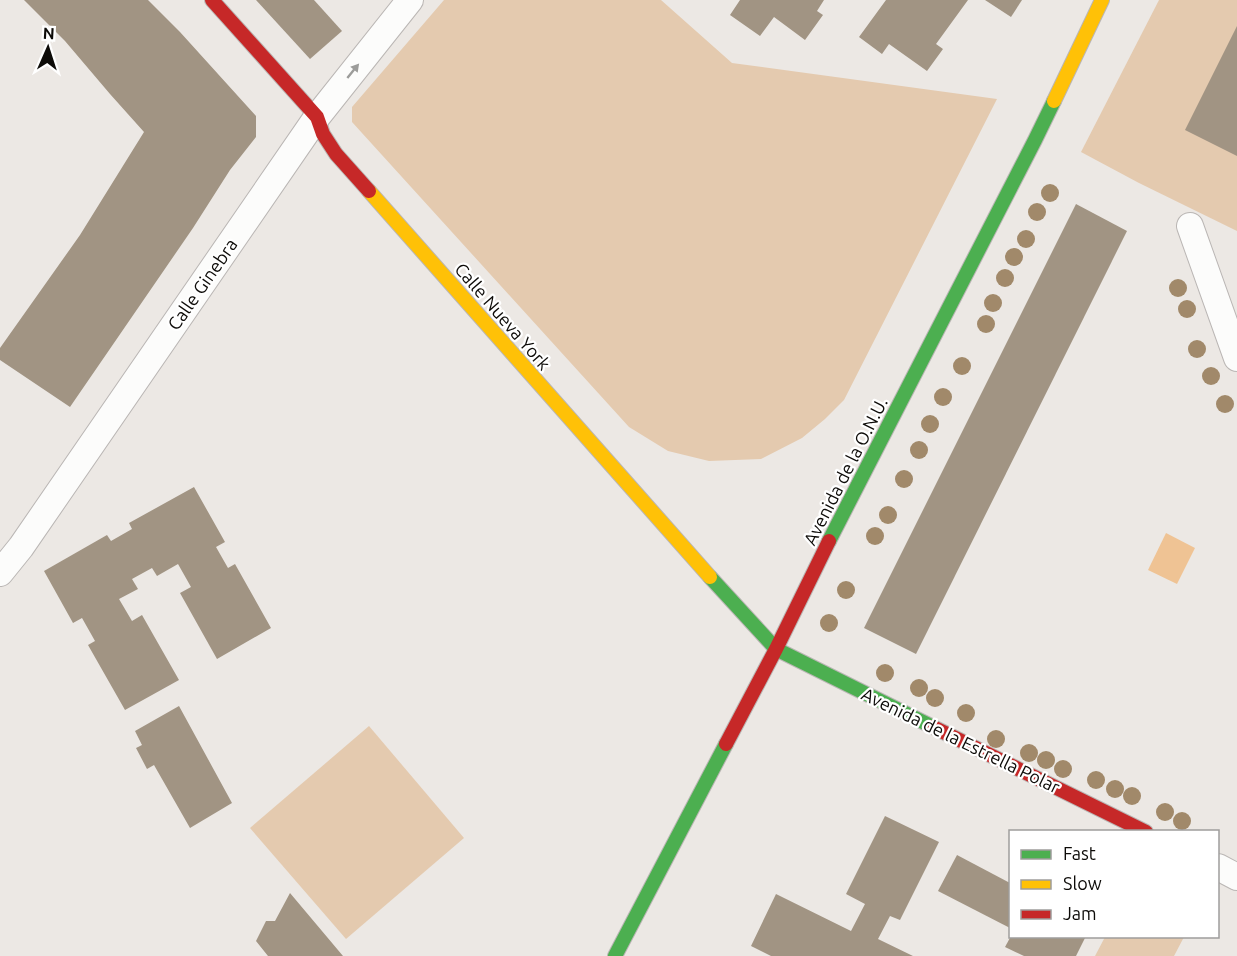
<svg xmlns="http://www.w3.org/2000/svg" width="1237" height="956" viewBox="0 0 1237 956" font-family="Ubuntu,sans-serif">
<style>
.green{fill:#e4caaf}
.water{fill:#efc394}
.building{fill:#a19483}
.lines{fill:none;stroke-linecap:round;stroke-linejoin:round}
.street-casing{stroke:#bab6b4;stroke-width:28}
.fast-casing{stroke:#bab6b4;stroke-width:16}
.slow-casing{stroke:#bab6b4;stroke-width:16}
.jam-casing{stroke:#bab6b4;stroke-width:16}
.street{stroke:#fcfcfb;stroke-width:26}
.fast{stroke:#4caf50;stroke-width:14}
.slow{stroke:#ffc107;stroke-width:14}
.jam{stroke:#c62828;stroke-width:14}
.tree{fill:#a1896a}
.oneway{fill:#9c9c9a}
.labels{text-anchor:middle;dominant-baseline:central;stroke-width:4.5;stroke-linejoin:round;paint-order:stroke}
.street-label{font-size:18px;fill:#0d0b08;stroke:#fff}
</style>
<rect width="100%" height="100%" fill="#ece8e4"/>
<g class="green">
<polygon points="444,0 661,0 732,63 997,99 844,400 825,419 802,438 761,459 709,461 668,451 629,427 352,122 352,107"/>
<polygon points="1159,0 1237,0 1237,231 1139,183 1081,152"/>
<polygon points="369,726 464,838 346,939 250,828"/>
<polygon points="1105,937 1105,936 1184,937 1174,956 1095,956"/>
</g>
<polygon class="water" points="1166,533 1195,548 1177,584 1148,570"/>
<g class="building">
<polygon points="24,0 148,0 180,32 256,116 256,137 230,170 193,228 70,407 0,360 0,348 80,235 144,132 110,94 65,41"/>
<polygon points="256,0 314,0 342,31 310,59"/>
<polygon points="740,0 824,0 817,11 823,15 805,40 774,17 760,36 730,15"/>
<polygon points="886,0 968,0 936,44 943,49 927,71 889,44 882,54 859,37"/>
<polygon points="985,0 1022,0 1011,17"/>
<polygon points="1237,26 1237,156 1185,130"/>
<polygon points="1076,204 1127,231 916,654 864,628"/>
<polygon points="194,487 225,542 216,547 228,568 235,564 271,628 217,659 180,593 191,587 178,564 157,576 152,568 132,579 138,589 119,599 132,621 142,615 179,680 125,710 88,645 95,641 82,618 73,623 44,571 107,535 111,541 132,529 129,523"/>
<polygon points="179,706 232,803 190,828 154,765 147,769 136,748 142,745 135,731"/>
<polygon points="885,816 939,842 900,920 890,916 878,939 913,956 771,956 751,946 776,894 851,931 865,904 846,894"/>
<polygon points="957,855 1010,883 1010,928 938,891"/>
<polygon points="290,893 343,956 268,956 256,941 266,921 275,921"/>
<polygon points="1011,936 1086,936 1076,956 1024,956 1005,947"/>
</g>
<g class="lines">
<defs>
<g id="street">
<polyline points="1190,226 1237,358"/>
<polyline points="0,573 21,547 317,117 410,0"/>
<polyline points="1218,867 1237,877"/>
</g>
<g id="fast">
<polyline points="829,541 1035,140 1054,101"/>
<polyline points="710,577 776,649 933,727"/>
<polyline points="615,956 726,744"/>
</g>
<g id="slow">
<polyline points="1054,101 1102,0"/>
<polyline points="369,191 710,577"/>
</g>
<g id="jam">
<polyline points="212,0 317,117 323,134 336,154 369,191"/>
<polyline points="933,727 1146,832"/>
<polyline points="726,744 776,649 829,541"/>
</g>
</defs>
<use href="#street" class="street-casing"/>
<use href="#fast" class="fast-casing"/>
<use href="#slow" class="slow-casing"/>
<use href="#jam" class="jam-casing"/>
<use href="#street" class="street"/>
<use href="#fast" class="fast"/>
<use href="#slow" class="slow"/>
<use href="#jam" class="jam"/>
</g>
<g class="tree">
<circle cx="1050" cy="193" r="9"/>
<circle cx="1037" cy="212" r="9"/>
<circle cx="1026" cy="239" r="9"/>
<circle cx="1014" cy="257" r="9"/>
<circle cx="1005" cy="278" r="9"/>
<circle cx="1178" cy="288" r="9"/>
<circle cx="993" cy="303" r="9"/>
<circle cx="1187" cy="309" r="9"/>
<circle cx="986" cy="324" r="9"/>
<circle cx="1197" cy="349" r="9"/>
<circle cx="962" cy="366" r="9"/>
<circle cx="1211" cy="376" r="9"/>
<circle cx="943" cy="397" r="9"/>
<circle cx="1225" cy="404" r="9"/>
<circle cx="930" cy="424" r="9"/>
<circle cx="919" cy="450" r="9"/>
<circle cx="904" cy="479" r="9"/>
<circle cx="888" cy="515" r="9"/>
<circle cx="875" cy="536" r="9"/>
<circle cx="846" cy="590" r="9"/>
<circle cx="829" cy="623" r="9"/>
<circle cx="885" cy="673" r="9"/>
<circle cx="919" cy="688" r="9"/>
<circle cx="935" cy="698" r="9"/>
<circle cx="966" cy="713" r="9"/>
<circle cx="996" cy="739" r="9"/>
<circle cx="1029" cy="753" r="9"/>
<circle cx="1046" cy="760" r="9"/>
<circle cx="1063" cy="769" r="9"/>
<circle cx="1096" cy="780" r="9"/>
<circle cx="1115" cy="789" r="9"/>
<circle cx="1132" cy="796" r="9"/>
<circle cx="1165" cy="812" r="9"/>
<circle cx="1182" cy="821" r="9"/>
</g>
<defs><path id="oneway-solid" d="M-6-.8H1V-3.2L6.5 0L1 3.2V.8H-6Z" transform="scale(1.5)"/></defs>
<use class="oneway" href="#oneway-solid" transform="translate(353 71) rotate(-51)"/>
<g class="labels">
<g class="street-label">
<text transform="translate(202 284) rotate(-55)">Calle Ginebra</text>
<text transform="translate(503 316) rotate(49)">Calle Nueva York</text>
<text transform="translate(845 471) rotate(-63)">Avenida de la O.N.U.</text>
<text transform="translate(961 740) rotate(26)">Avenida de la Estrella Polar</text>
</g>
</g>
<rect x="1009" y="830" width="210" height="108" fill="#ffffff" stroke="#9e9d9c" stroke-width="1.5"/>
<rect x="1021" y="850" width="30" height="9" fill="#4caf50" stroke="#9e9d9c" stroke-width="1.5"/>
<text x="1063" y="860" font-size="18" fill="#0d0b08">Fast</text>
<rect x="1021" y="880" width="30" height="9" fill="#ffc107" stroke="#9e9d9c" stroke-width="1.5"/>
<text x="1063" y="890" font-size="18" fill="#0d0b08">Slow</text>
<rect x="1021" y="910" width="30" height="9" fill="#c62828" stroke="#9e9d9c" stroke-width="1.5"/>
<text x="1063" y="920" font-size="18" fill="#0d0b08">Jam</text>
<g transform="translate(48 48) rotate(3)" stroke="#ffffff" stroke-width="4.5" paint-order="stroke">
<path d="M0-4.5L10 22L0 15L-10 22Z" fill="#0d0b08"/>
<text y="-9" font-size="16" font-weight="bold" text-anchor="middle" fill="#0d0b08">N</text>
</g>
</svg>
